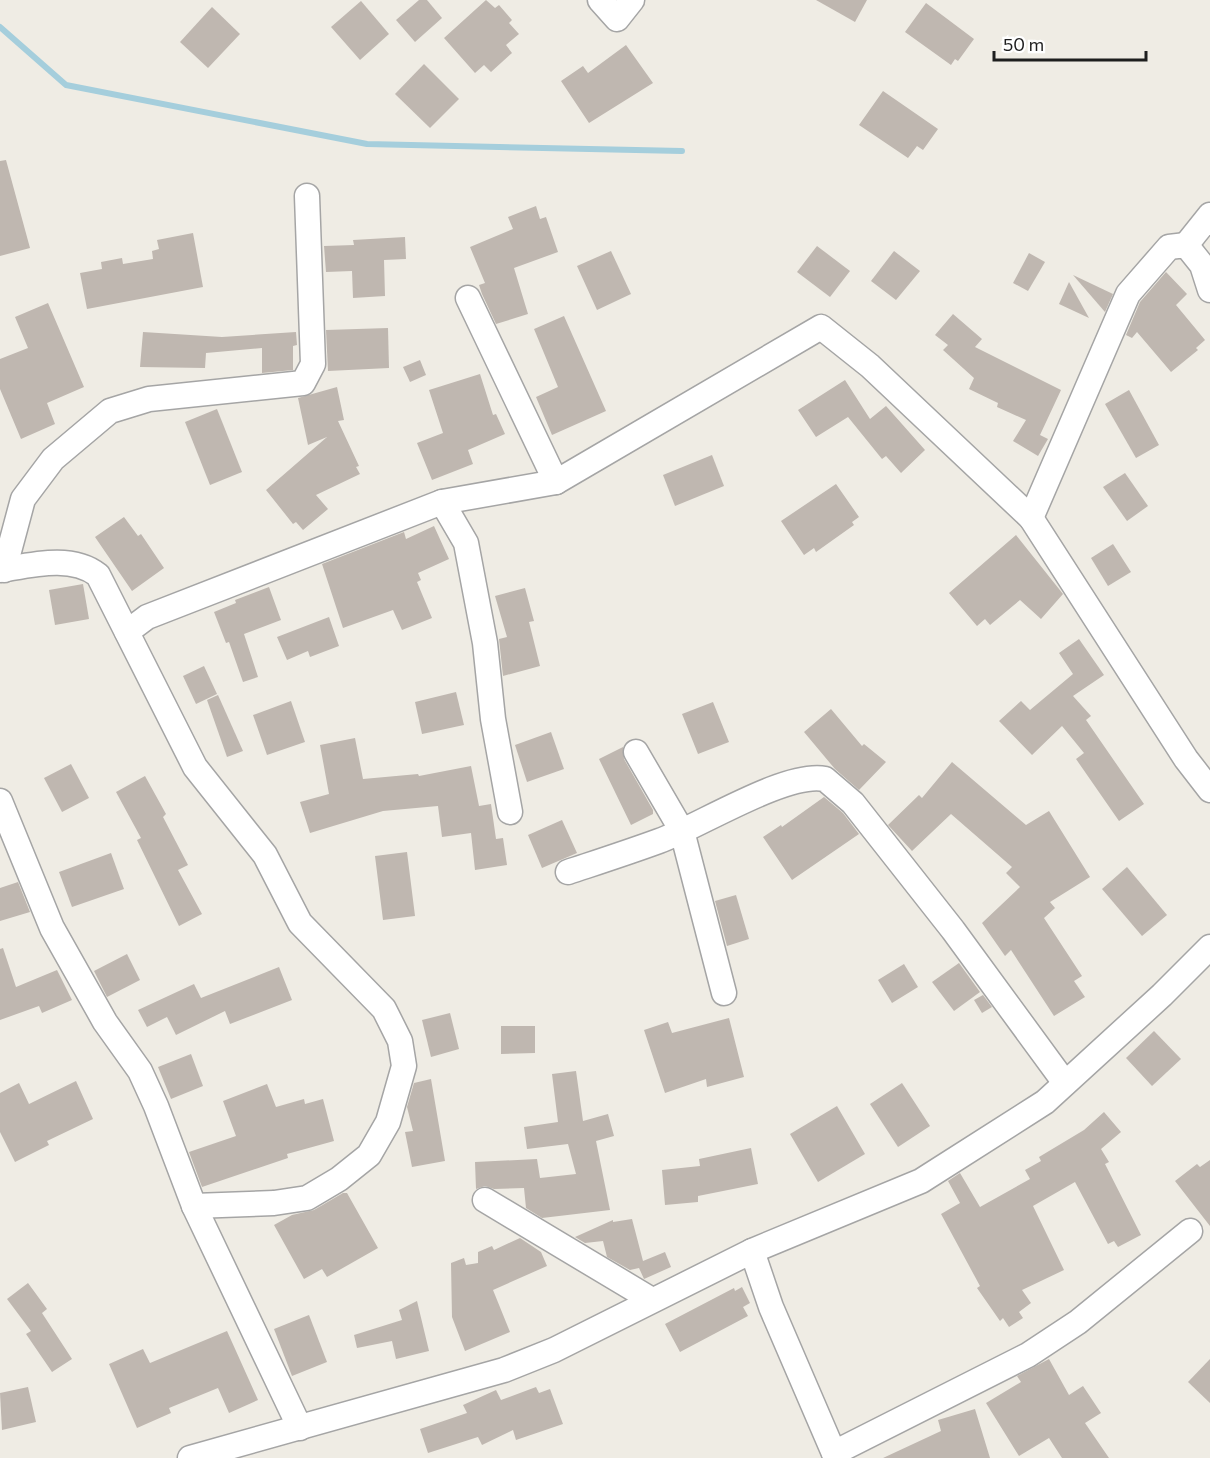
<svg xmlns="http://www.w3.org/2000/svg" width="1210" height="1458" viewBox="0 0 1210 1458" font-family="Commissioner,sans-serif">
<style>
.lines{fill:none;stroke-linecap:round;stroke-linejoin:round}
.stream{stroke:#a5cedc;stroke-width:6}
.building{fill:#bfb7b0}
.minor-casing{stroke:#a5a5a5;stroke-width:27}
.minor{stroke:#fff;stroke-width:24}
</style>
<rect width="100%" height="100%" fill="#efece4"/>
<g class="lines">
<polyline class="stream" points="0,27 66,85 367,144 682,151"/>
</g>
<g class="building">
<polygon points="419,0 427,0 442,18 415,42 396,20"/>
<polygon points="486,0 495,8 499,5 512,20 509,23 519,34 506,45 512,53 491,72 484,65 475,73 444,38"/>
<polygon points="816,0 867,0 855,22"/>
<polygon points="361,1 389,34 360,60 331,27"/>
<polygon points="926,3 974,39 958,61 955,59 951,65 905,32"/>
<polygon points="212,7 240,34 208,68 180,42"/>
<polygon points="626,45 653,83 589,123 561,81 583,66 588,73"/>
<polygon points="424,64 459,99 430,128 395,94"/>
<polygon points="883,91 938,129 923,150 917,146 908,158 859,125"/>
<polygon points="6,160 30,248 0,256 0,161"/>
<polygon points="536,206 540,219 546,217 558,252 514,268 528,314 496,324 482,294 479,285 485,283 470,247 513,229 508,217"/>
<polygon points="193,233 203,287 87,309 80,273 102,269 101,262 122,258 123,264 153,259 152,251 159,249 157,240"/>
<polygon points="405,237 406,259 384,260 385,296 353,298 352,271 326,272 324,246 354,245 353,240"/>
<polygon points="817,246 850,271 830,297 797,272"/>
<polygon points="611,251 631,294 597,310 577,266"/>
<polygon points="894,251 920,271 896,300 871,281"/>
<polygon points="1029,253 1045,262 1028,291 1013,283"/>
<polygon points="1166,272 1187,294 1176,305 1205,340 1196,348 1198,350 1171,372 1137,332 1132,338 1126,335 1140,302"/>
<polygon points="1073,275 1113,294 1105,312"/>
<polygon points="1069,282 1089,318 1059,304"/>
<polygon points="48,303 84,387 47,403 55,424 21,439 0,389 0,359 28,348 15,317"/>
<polygon points="953,314 982,339 975,347 1061,390 1040,435 1048,439 1038,456 1013,441 1026,420 997,407 998,403 969,389 974,378 943,350 948,345 935,335"/>
<polygon points="564,316 606,411 552,435 536,397 558,387 534,329"/>
<polygon points="388,328 389,368 328,371 326,330"/>
<polygon points="143,332 222,337 296,332 297,345 293,346 293,370 262,373 262,348 206,353 205,368 140,367"/>
<polygon points="420,360 426,375 410,382 403,367"/>
<polygon points="480,374 493,415 496,414 505,434 468,450 473,464 432,480 417,443 443,433 429,390"/>
<polygon points="845,380 870,419 886,406 925,450 901,473 886,456 882,459 848,417 816,437 798,410"/>
<polygon points="337,387 344,420 338,421 359,466 356,467 360,474 316,495 328,509 303,530 296,522 293,524 266,490 327,437 308,445 298,398"/>
<polygon points="1129,390 1159,445 1136,458 1105,404"/>
<polygon points="217,409 242,472 210,485 185,422"/>
<polygon points="712,455 724,486 675,506 663,475"/>
<polygon points="1125,473 1148,506 1127,521 1103,487"/>
<polygon points="836,484 859,517 852,522 854,525 816,552 814,548 804,555 781,521"/>
<polygon points="124,517 138,536 141,534 164,568 132,591 95,537"/>
<polygon points="434,526 449,559 418,573 421,580 417,582 432,618 402,630 393,610 343,628 322,564 404,532 406,539"/>
<polygon points="1016,535 1063,594 1041,619 1020,600 990,625 985,619 977,626 949,593"/>
<polygon points="1113,544 1131,572 1108,586 1091,558"/>
<polygon points="83,584 89,619 55,625 49,590"/>
<polygon points="269,587 281,620 244,634 258,677 243,682 229,642 226,643 214,612 236,603 235,600"/>
<polygon points="525,588 534,621 529,622 540,666 503,676 499,639 507,637 495,596"/>
<polygon points="329,617 339,646 310,657 308,651 287,660 277,637"/>
<polygon points="1079,639 1104,675 1073,696 1091,716 1086,720 1144,804 1119,821 1076,759 1084,753 1062,726 1032,755 999,721 1021,701 1030,710 1073,674 1059,653"/>
<polygon points="204,666 217,694 196,704 183,676"/>
<polygon points="456,692 464,725 422,734 415,702"/>
<polygon points="218,695 243,751 227,757 207,700"/>
<polygon points="291,701 305,742 267,755 253,715"/>
<polygon points="713,702 729,742 698,754 682,714"/>
<polygon points="831,709 862,746 864,744 886,762 859,790 835,769 804,732"/>
<polygon points="551,732 564,769 527,782 515,745"/>
<polygon points="355,738 363,779 418,774 419,776 471,766 479,806 491,804 496,839 503,838 507,865 475,870 471,833 442,837 438,806 383,811 310,833 300,802 329,794 320,745"/>
<polygon points="623,747 624,759 653,810 653,814 631,825 599,759"/>
<polygon points="952,762 1026,825 1049,811 1090,877 1050,902 1055,908 1044,918 1082,976 1074,981 1085,997 1054,1016 1011,950 1005,956 982,923 1020,887 1006,873 1012,867 951,814 912,851 888,825 919,795 922,798"/>
<polygon points="71,764 89,798 62,812 44,778"/>
<polygon points="145,776 166,814 163,817 188,865 178,870 202,914 179,926 137,840 141,838 116,792"/>
<polygon points="824,797 843,813 859,834 792,880 763,837 781,825 782,827"/>
<polygon points="562,820 577,853 542,868 528,835"/>
<polygon points="407,852 415,916 383,920 375,856"/>
<polygon points="111,853 124,889 72,907 59,872"/>
<polygon points="1127,867 1167,915 1142,936 1102,889"/>
<polygon points="18,882 30,912 0,921 0,888"/>
<polygon points="736,895 749,939 727,946 715,901"/>
<polygon points="3,948 16,987 57,970 72,1000 42,1013 39,1006 0,1020 0,949"/>
<polygon points="127,954 140,980 107,997 94,971"/>
<polygon points="959,963 980,992 954,1011 932,982"/>
<polygon points="904,964 918,987 892,1003 878,980"/>
<polygon points="279,967 292,1000 230,1024 225,1011 176,1035 167,1017 147,1027 138,1010 194,984 201,998"/>
<polygon points="983,995 992,1007 982,1013 974,1000"/>
<polygon points="450,1013 459,1049 431,1057 422,1020"/>
<polygon points="729,1018 744,1077 707,1087 706,1079 665,1093 644,1030 668,1022 672,1033"/>
<polygon points="501,1026 535,1026 535,1053 501,1054"/>
<polygon points="1154,1031 1181,1059 1152,1086 1126,1058"/>
<polygon points="191,1054 203,1086 171,1099 158,1067"/>
<polygon points="576,1071 583,1121 608,1114 614,1136 596,1141 610,1210 542,1218 526,1208 524,1188 494,1189 485,1186 476,1189 475,1162 537,1159 540,1178 576,1174 568,1144 527,1149 524,1127 558,1122 552,1074"/>
<polygon points="431,1079 445,1161 412,1167 405,1132 413,1131 407,1107 414,1083"/>
<polygon points="76,1081 93,1119 47,1141 49,1145 15,1162 0,1132 0,1093 19,1083 29,1104"/>
<polygon points="902,1083 930,1126 898,1147 870,1104"/>
<polygon points="267,1084 276,1107 304,1099 305,1104 323,1099 334,1141 287,1154 288,1158 202,1187 189,1152 236,1136 223,1101"/>
<polygon points="837,1106 865,1154 818,1182 790,1134"/>
<polygon points="1104,1112 1121,1132 1101,1149 1109,1162 1105,1164 1141,1235 1118,1247 1114,1241 1108,1244 1075,1182 1033,1206 1064,1270 1022,1290 1031,1303 1019,1312 1023,1318 1009,1327 1003,1318 1000,1321 977,1288 980,1286 941,1214 960,1203 948,1181 960,1173 980,1207 1030,1179 1025,1170 1041,1161 1039,1157 1084,1130"/>
<polygon points="751,1148 758,1184 698,1196 698,1202 665,1205 662,1170 700,1166 699,1159"/>
<polygon points="1210,1160 1210,1226 1175,1181 1197,1164 1200,1167"/>
<polygon points="343,1193 347,1193 378,1248 327,1277 322,1269 304,1279 274,1225 292,1215 314,1210"/>
<polygon points="632,1219 643,1261 665,1252 671,1267 644,1279 639,1268 630,1270 607,1257 603,1241 585,1243 575,1237 613,1220 613,1222"/>
<polygon points="520,1238 541,1252 547,1266 493,1290 510,1332 465,1351 452,1317 451,1263 464,1258 466,1265 478,1263 478,1252 492,1246 494,1250"/>
<polygon points="28,1283 47,1309 42,1313 72,1359 52,1372 26,1334 31,1331 7,1299"/>
<polygon points="742,1287 750,1303 743,1307 748,1316 680,1352 665,1324 734,1288 735,1291"/>
<polygon points="417,1301 429,1351 396,1359 392,1341 357,1348 354,1335 402,1320 399,1310"/>
<polygon points="309,1315 327,1362 292,1376 274,1329"/>
<polygon points="227,1331 258,1400 229,1413 218,1388 169,1408 171,1413 137,1428 109,1364 143,1349 150,1363"/>
<polygon points="1049,1359 1069,1395 1083,1386 1101,1413 1085,1423 1109,1458 1062,1458 1049,1438 1019,1456 986,1403 1021,1382 1017,1376"/>
<polygon points="1210,1359 1210,1403 1188,1382"/>
<polygon points="28,1387 36,1422 2,1430 0,1393"/>
<polygon points="536,1387 539,1393 550,1389 563,1424 516,1440 513,1430 482,1445 478,1437 428,1453 420,1429 467,1413 463,1405 496,1390 501,1400"/>
<polygon points="975,1409 990,1458 883,1458 941,1431 938,1420"/>
</g>
<g class="lines">
<defs>
<g id="minor">
<polyline points="600,0 617,19 632,0"/>
<polyline points="1186,245 1210,215"/>
<polyline points="468,298 556,482"/>
<polyline points="442,502 466,543 485,643 493,719 510,812"/>
<polyline points="1031,518 1128,294 1169,247 1186,245 1202,265 1210,290"/>
<path d="M0,570C31,565 72,554 98,575L195,767L265,855L300,923L384,1009L400,1041L404,1066L388,1122L369,1155L339,1179L307,1198L274,1203L194,1206"/>
<polyline points="4,570 23,499 53,459 110,411 149,399 303,383 313,364 307,196"/>
<polyline points="127,632 147,617 442,502 556,482 821,327 870,366 1031,518 1186,759 1210,790"/>
<polyline points="636,752 682,831 724,993"/>
<polyline points="0,801 52,928 105,1022 140,1071 156,1106 194,1206 300,1428"/>
<path d="M568,872C598,862 629,852 659,841C698,827 786,771 825,779L853,803L953,930L1065,1083"/>
<polyline points="485,1200 652,1300"/>
<polyline points="752,1251 771,1307 836,1458"/>
<polyline points="834,1453 1028,1355 1078,1322 1190,1231"/>
<polyline points="190,1458 504,1370 554,1350 752,1251 921,1181 1045,1102 1162,995 1210,947"/>
</g>
</defs>
<use href="#minor" class="minor-casing"/>
<use href="#minor" class="minor"/>
</g>
<path d="M994 51v9h152v-9" fill="none" stroke="#1e1e1e" stroke-width="3"/>
<text x="1003" y="51" font-size="18" fill="#1e1e1e" stroke="#ffffff" stroke-width="4.5" paint-order="stroke">50 m</text>
</svg>
